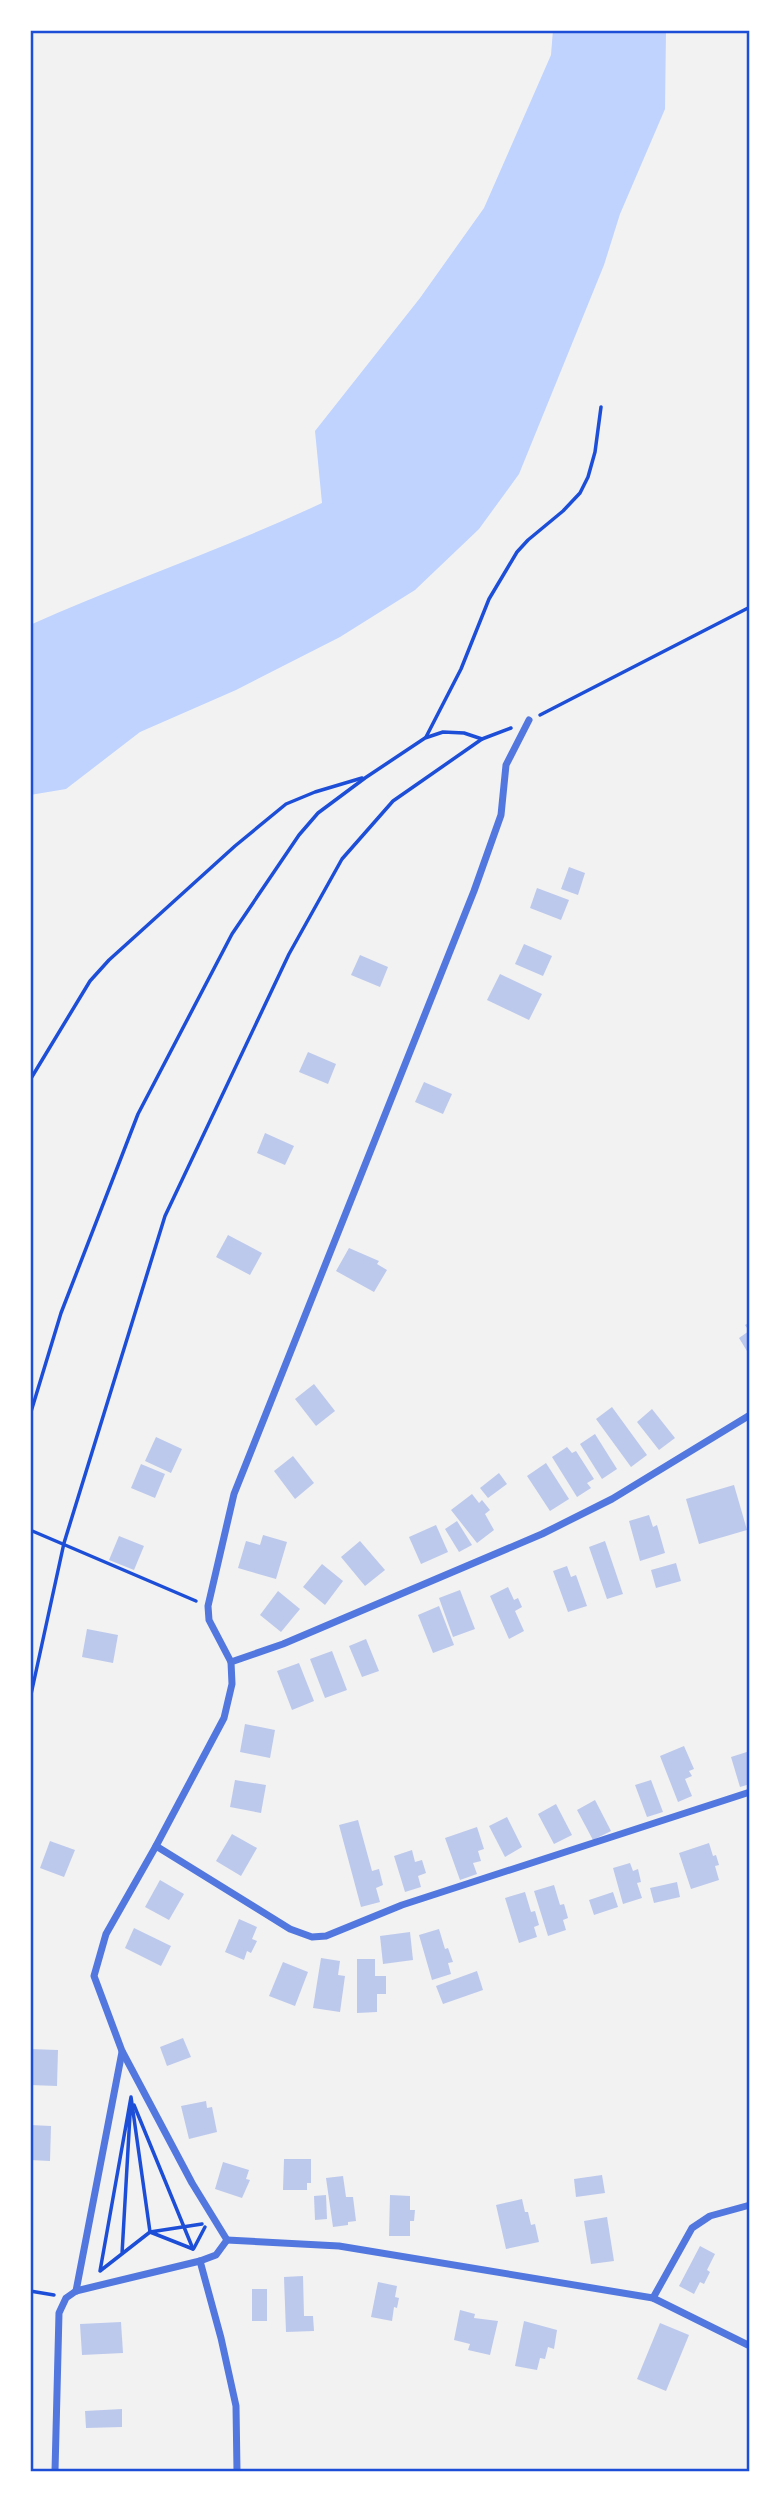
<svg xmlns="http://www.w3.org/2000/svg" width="780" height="2501" viewBox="0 0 780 2501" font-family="'Golos Text',sans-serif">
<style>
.water{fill:#bfd3fe}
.building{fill:#bdc9ec}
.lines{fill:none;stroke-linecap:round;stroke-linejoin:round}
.path{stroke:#1d4ed8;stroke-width:3.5}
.minor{stroke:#5277de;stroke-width:7}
.neatline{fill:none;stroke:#1d4ed8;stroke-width:2.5}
</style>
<rect width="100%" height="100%" fill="#f2f2f2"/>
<path class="water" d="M553,30H666L665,109L620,214L604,265L519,474L479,529L415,590L340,637L236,690L140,732L66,789L30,795V625C126,582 226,548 322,503L315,431L420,298L484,208L551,55Z"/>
<g class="building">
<polygon points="569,867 585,873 578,895 561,889"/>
<polygon points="537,888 569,900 561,920 530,908"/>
<polygon points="524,944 552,956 543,976 515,964"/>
<polygon points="360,955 388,967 380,987 351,975"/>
<polygon points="500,974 542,994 529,1020 487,1000"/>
<polygon points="308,1052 336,1064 328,1084 299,1072"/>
<polygon points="424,1082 452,1094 443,1114 415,1102"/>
<polygon points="265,1133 294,1146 285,1165 257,1153"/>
<polygon points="228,1235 262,1253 250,1275 216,1257"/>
<polygon points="349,1248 379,1261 377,1264 387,1270 374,1292 336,1271"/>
<polygon points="750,1322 750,1356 739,1338 749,1331 745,1325"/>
<polygon points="314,1384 335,1411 316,1426 295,1399"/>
<polygon points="612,1407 647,1455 631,1467 596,1419"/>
<polygon points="652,1409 675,1438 659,1450 637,1422"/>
<polygon points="595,1434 617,1469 602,1479 580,1444"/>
<polygon points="156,1437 182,1449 171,1473 145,1461"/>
<polygon points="567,1447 572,1453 576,1451 594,1479 587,1483 591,1488 577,1497 552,1457"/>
<polygon points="293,1456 314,1483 295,1499 274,1471"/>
<polygon points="546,1463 569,1499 550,1511 527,1476"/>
<polygon points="141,1464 165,1474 155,1498 131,1488"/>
<polygon points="499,1473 507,1484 488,1498 480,1488"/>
<polygon points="734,1485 747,1530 699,1544 686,1499"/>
<polygon points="472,1494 479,1503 482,1500 490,1510 485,1514 494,1530 477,1543 451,1510"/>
<polygon points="649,1515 653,1527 657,1525 665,1553 640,1561 629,1521"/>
<polygon points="457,1521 472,1545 459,1552 445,1529"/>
<polygon points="436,1525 448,1552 421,1564 409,1537"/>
<polygon points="263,1535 287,1542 276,1579 238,1568 246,1541 260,1545"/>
<polygon points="119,1536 144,1546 134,1570 109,1560"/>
<polygon points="360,1541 385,1570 365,1586 341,1557"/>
<polygon points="605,1541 623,1594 607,1599 589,1547"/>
<polygon points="676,1563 681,1581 656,1588 651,1570"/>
<polygon points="322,1564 343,1581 325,1605 303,1587"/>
<polygon points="567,1566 571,1577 576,1575 587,1606 568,1612 553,1571"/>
<polygon points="508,1587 514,1600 518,1598 522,1607 515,1611 524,1631 509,1639 490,1596"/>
<polygon points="460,1590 475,1629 453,1637 439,1598"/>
<polygon points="278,1591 300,1609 281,1632 260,1615"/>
<polygon points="439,1606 454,1645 433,1653 418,1615"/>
<polygon points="87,1629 118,1635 113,1663 82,1657"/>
<polygon points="366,1639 379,1671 362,1677 349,1646"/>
<polygon points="332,1651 347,1690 325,1698 310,1659"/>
<polygon points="299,1663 314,1701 292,1710 277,1671"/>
<polygon points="245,1724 275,1730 270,1758 240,1752"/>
<polygon points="684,1746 694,1769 689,1771 692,1776 685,1779 692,1796 678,1802 660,1756"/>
<polygon points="750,1751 750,1784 740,1787 731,1757"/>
<polygon points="235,1780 266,1785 261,1813 230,1807"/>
<polygon points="651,1780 663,1812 647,1817 635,1785"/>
<polygon points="595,1800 611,1831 593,1840 577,1810"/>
<polygon points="556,1804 572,1835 554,1844 538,1814"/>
<polygon points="507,1817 522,1847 505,1857 489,1826"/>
<polygon points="358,1820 372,1871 379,1869 383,1885 376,1888 380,1902 361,1907 339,1825"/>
<polygon points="477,1827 484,1849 478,1851 481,1861 473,1863 477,1874 460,1880 445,1838"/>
<polygon points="232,1834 257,1848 241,1876 216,1861"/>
<polygon points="50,1841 75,1850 64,1877 40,1868"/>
<polygon points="709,1843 713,1856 716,1855 719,1865 715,1866 719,1880 691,1889 679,1853"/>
<polygon points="412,1850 415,1862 422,1860 426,1873 418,1876 421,1887 405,1892 394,1856"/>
<polygon points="630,1863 633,1871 638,1869 641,1882 637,1883 642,1898 623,1904 613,1868"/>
<polygon points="160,1880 184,1894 169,1920 145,1907"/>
<polygon points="677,1882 680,1897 654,1903 650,1888"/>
<polygon points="554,1885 560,1905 564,1904 568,1918 563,1920 566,1930 548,1936 534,1891"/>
<polygon points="525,1892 531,1912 535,1911 539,1925 534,1927 537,1937 519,1943 505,1898"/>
<polygon points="613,1892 618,1907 594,1915 589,1900"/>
<polygon points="239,1919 257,1927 252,1939 257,1941 251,1953 247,1951 244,1960 225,1952"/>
<polygon points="134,1928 171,1946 161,1966 125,1948"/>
<polygon points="439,1929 445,1949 448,1948 453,1962 448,1963 451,1974 432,1980 419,1935"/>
<polygon points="410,1932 413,1960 383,1964 380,1936"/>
<polygon points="321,1958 340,1961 338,1975 345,1976 340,2012 313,2008"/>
<polygon points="357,1959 375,1959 375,1976 386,1976 386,1994 377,1994 377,2012 357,2013"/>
<polygon points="283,1962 308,1972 295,2006 269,1996"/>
<polygon points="477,1971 483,1990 443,2004 436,1986"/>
<polygon points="183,2038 191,2057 167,2066 160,2047"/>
<polygon points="30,2049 58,2050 57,2086 30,2085"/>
<polygon points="206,2101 207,2108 212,2107 217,2132 189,2139 181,2106"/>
<polygon points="30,2125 51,2126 50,2161 30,2160"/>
<polygon points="284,2159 311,2159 311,2183 307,2183 307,2190 283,2190"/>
<polygon points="223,2162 249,2170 246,2179 250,2180 242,2198 215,2189"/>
<polygon points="602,2175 605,2193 576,2197 574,2179"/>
<polygon points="343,2176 346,2197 353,2197 356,2221 348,2222 348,2225 333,2227 326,2178"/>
<polygon points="326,2195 327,2219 315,2220 314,2196"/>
<polygon points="390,2195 410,2196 410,2210 415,2210 414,2221 410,2221 410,2236 389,2236"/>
<polygon points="522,2199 525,2212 528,2212 531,2225 535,2224 539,2242 506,2249 496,2205"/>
<polygon points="607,2217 614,2261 591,2264 584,2221"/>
<polygon points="700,2246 715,2254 707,2270 710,2272 704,2284 700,2282 694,2294 679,2286"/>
<polygon points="303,2276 304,2316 313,2316 314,2331 286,2332 284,2277"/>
<polygon points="378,2282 397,2286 395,2297 399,2298 397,2308 394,2307 392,2321 371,2317"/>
<rect x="252" y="2289" width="15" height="32"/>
<polygon points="460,2310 475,2314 474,2318 498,2321 490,2355 468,2350 470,2344 454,2340"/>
<polygon points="524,2321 557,2330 554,2349 548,2347 545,2359 540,2358 537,2370 515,2366"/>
<polygon points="121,2322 123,2353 82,2355 80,2324"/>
<polygon points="660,2323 689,2335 666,2391 637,2379"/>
<polygon points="122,2409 122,2427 86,2428 85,2411"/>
</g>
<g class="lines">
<g class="path">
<polyline points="540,715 750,607"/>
<polyline points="426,737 461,669 489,599 517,552 528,540 563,511 580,493 588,477 595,452 601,407"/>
<polyline points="30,1080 90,981 109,960 235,846 286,804 315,792 362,778"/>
<polyline points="30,1415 61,1313 138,1114 232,934 299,835 318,813 365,778 425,738 443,732 464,733 482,739"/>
<polyline points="30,1530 196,1601"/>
<polyline points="30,1699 64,1543 165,1216 289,954 342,859 393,801 482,739 511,728"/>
<polyline points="134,2105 193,2249"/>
<polyline points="194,2248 205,2227"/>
<polyline points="193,2249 150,2232 202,2224"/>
<polyline points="122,2254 131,2097 150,2232 100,2271 131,2097 131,2098"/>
<polyline points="30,2291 54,2295"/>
</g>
<g class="minor">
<polyline points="231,1662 209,1620 208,1606 234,1494 474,891 501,815 506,765 529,720"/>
<polyline points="156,1846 290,1929 312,1937 326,1936 402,1905 750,1792"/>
<polyline points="227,2240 192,2183 122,2051 94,1976 106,1934 156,1846 224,1718 232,1684 231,1662 283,1644 542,1534 612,1499 750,1415"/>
<polyline points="227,2240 339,2246 653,2298 750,2346"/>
<polyline points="200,2261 221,2338 236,2406 237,2471"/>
<polyline points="76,2291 122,2052"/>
<polyline points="653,2298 692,2228 710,2216 750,2205"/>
<polyline points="55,2471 59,2313 66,2298 76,2291 200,2261 216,2255 227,2240"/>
</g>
</g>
<rect width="780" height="2501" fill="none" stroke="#ffffff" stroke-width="63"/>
<rect x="32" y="32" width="716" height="2438" class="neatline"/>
</svg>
